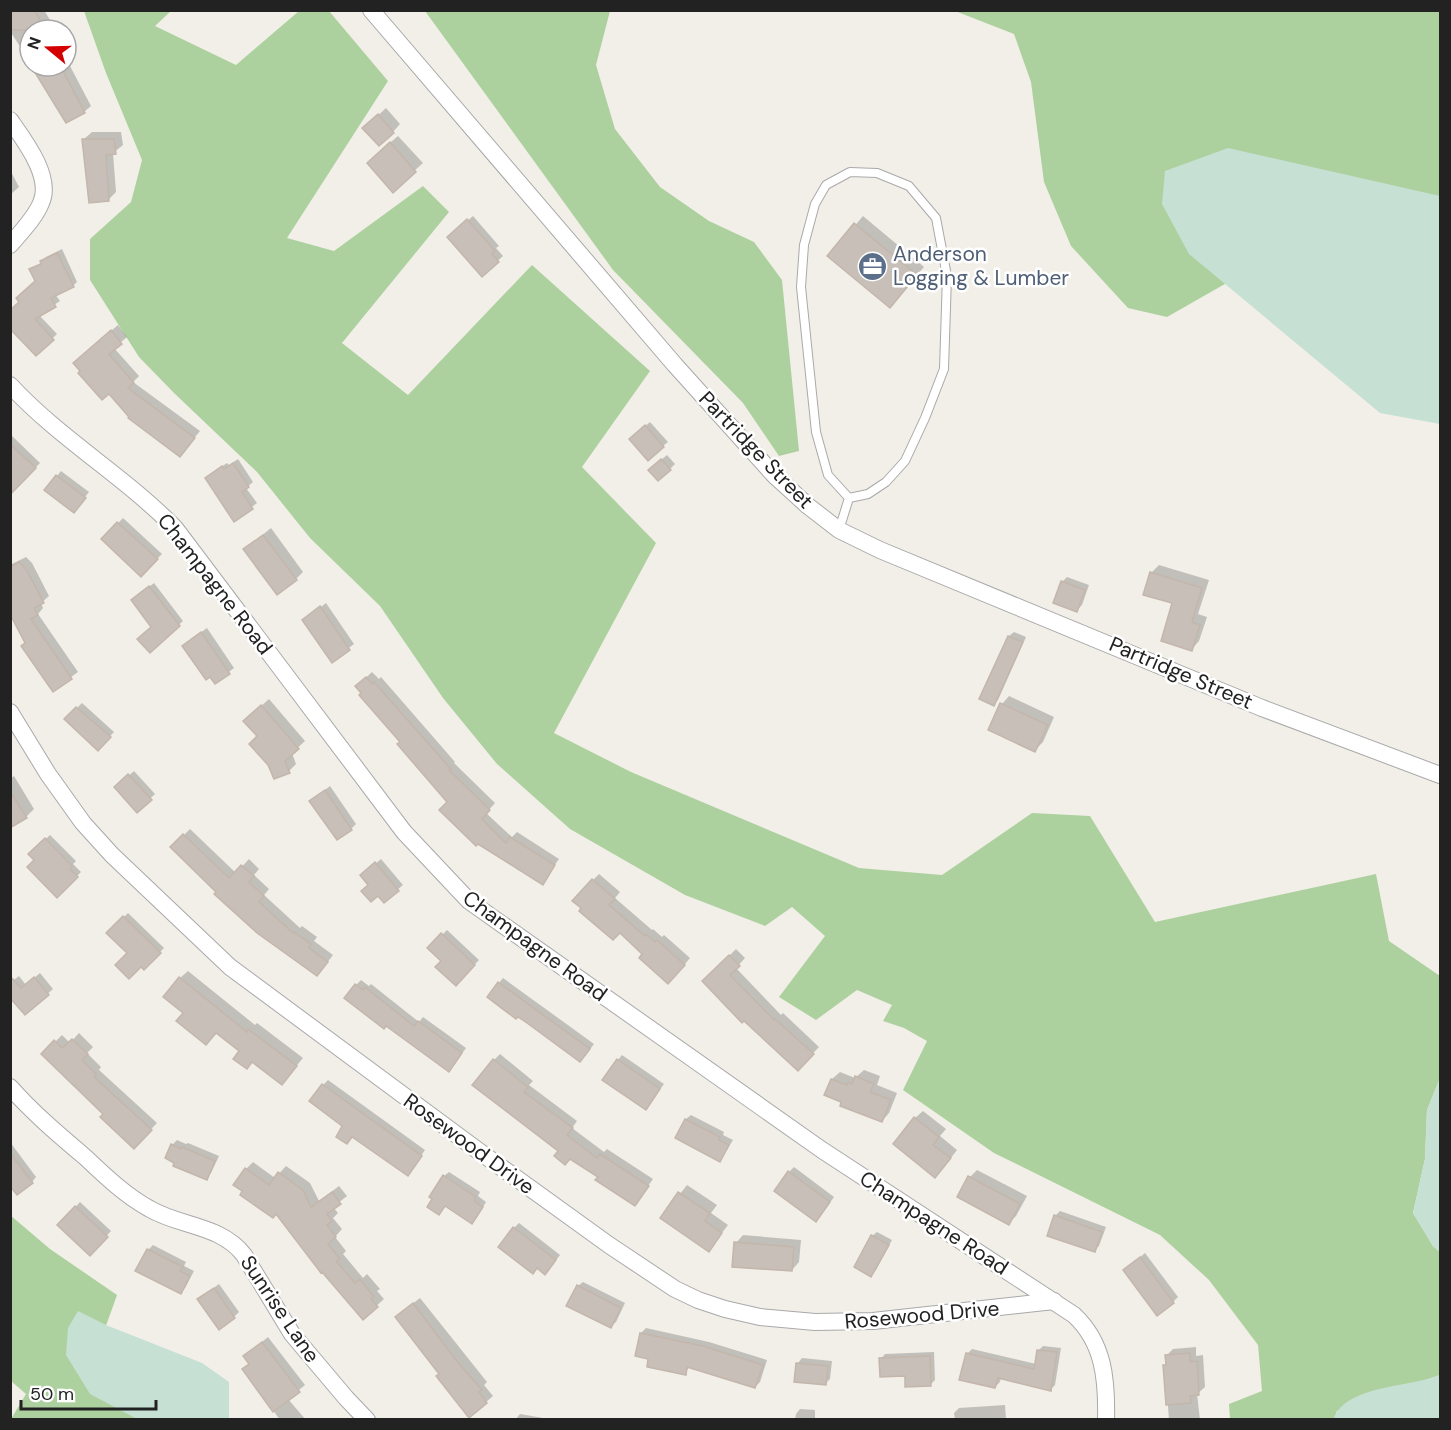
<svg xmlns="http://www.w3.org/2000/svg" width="1451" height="1430" viewBox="0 0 1451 1430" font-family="'DM Sans',sans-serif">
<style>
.forest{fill:#add19e}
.wetland{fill:#c6e0d4}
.shadow{fill:#0003}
.building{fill:#c7bfb8;stroke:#c4b6ab;stroke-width:1.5}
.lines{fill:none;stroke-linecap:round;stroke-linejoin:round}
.service-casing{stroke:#a9a9a9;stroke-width:10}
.minor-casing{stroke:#a9a9a9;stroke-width:18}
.service{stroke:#fff;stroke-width:8}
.minor{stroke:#fff;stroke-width:16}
.labels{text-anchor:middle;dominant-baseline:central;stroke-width:5;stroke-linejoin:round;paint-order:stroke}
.service-label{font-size:21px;fill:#4e5e75;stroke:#fff;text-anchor:start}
.street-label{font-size:21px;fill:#222;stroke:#fff}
</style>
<rect width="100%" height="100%" fill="#f2efe9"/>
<g class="forest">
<polygon points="84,11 171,11 155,26 236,65 299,11 329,11 388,81 287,238 334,251 423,186 449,212 342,343 408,395 532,265 650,371 582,467 656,543 554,733 631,772 859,868 942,875 1032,813 1090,816 1155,922 1376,874 1389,941 1440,976 1440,1078 1427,1110 1425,1159 1413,1213 1433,1246 1440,1252 1440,1375 1337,1411 1334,1419 1230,1419 1229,1404 1262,1391 1258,1345 1209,1280 1160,1235 994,1153 903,1090 927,1041 904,1028 883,1021 892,1005 857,990 816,1020 779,997 825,936 792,907 765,926 685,895 570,829 497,764 443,698 380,606 310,538 257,472 174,393 139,357 90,280 90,239 131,202 142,160 106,73"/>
<polygon points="425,11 610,11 596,65 615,129 660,187 709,221 754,242 782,280 799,451 779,456 743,403 613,270"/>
<polygon points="955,11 1440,11 1440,378 1267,260 1167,317 1128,308 1071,246 1044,182 1031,82 1014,34"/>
<polygon points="10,1215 50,1249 117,1295 98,1348 187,1419 11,1419 26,1394 11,1381"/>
</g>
<g class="wetland">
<polygon points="1228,148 1440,196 1440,424 1380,413 1189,254 1162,204 1165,171"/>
<polygon points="1440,1078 1440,1252 1433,1246 1413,1213 1425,1159 1427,1110"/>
<polygon points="78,1311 106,1325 202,1363 229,1382 229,1419 137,1419 90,1394 66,1355 68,1328"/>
<path d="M1440,1375V1419H1334C1345,1385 1412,1387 1440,1375Z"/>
</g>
<g class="shadow">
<polygon points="44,10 56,30 30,30 30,62 10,31 10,13 13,10"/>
<polygon points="66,50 75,54 70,66 91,106 84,112 37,66 66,66"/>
<polygon points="386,108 400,124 393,132 372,121"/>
<polygon points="92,132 121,132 123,145 113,153 116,192 109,199 84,139"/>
<polygon points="398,136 423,163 393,190 376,155"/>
<polygon points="10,170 19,187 10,195"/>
<polygon points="473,216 499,246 496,248 503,256 482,275 454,232"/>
<polygon points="863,216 924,267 890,306 829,256"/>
<polygon points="62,249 77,282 73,286 55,294 60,301 39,315 57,334 36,354 21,302 36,281 31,270 42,262 46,257"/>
<polygon points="118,325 127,337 114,348 139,376 133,382 200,431 180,455 81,357"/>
<polygon points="650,422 668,442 663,446 636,434"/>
<polygon points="10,434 40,463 20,484 10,475"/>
<polygon points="667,455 675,464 670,469 655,465"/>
<polygon points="238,459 253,482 246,488 257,503 235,520 211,474 227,463 229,465"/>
<polygon points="61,471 89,492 78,506 57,476"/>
<polygon points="123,518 162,554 141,575 103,539"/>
<polygon points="271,528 303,572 296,579 245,549"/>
<polygon points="26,557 32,563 49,596 41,603 43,608 38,614 78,672 53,690 10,611 10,565"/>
<polygon points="1159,565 1209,580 1198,614 1207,617 1199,641 1192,649 1174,602 1151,573"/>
<polygon points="1067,577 1089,585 1082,605 1077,610 1062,582"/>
<polygon points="154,583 183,621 150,651 153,626 137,596"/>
<polygon points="326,603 354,644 332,661 304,620"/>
<polygon points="207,628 234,668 216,682 189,641"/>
<polygon points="1014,632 1026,637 998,700 994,704 1009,636"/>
<polygon points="372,672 379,679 381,677 455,762 454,763 495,803 486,813 512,837 517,832 559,859 542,883 449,802 357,686"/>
<polygon points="1009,696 1054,717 1043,742 1035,750 990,729 1002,704"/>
<polygon points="269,699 305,741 292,753 296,764 289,771 259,736 252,714"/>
<polygon points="82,703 114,732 98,749 66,719"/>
<polygon points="134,771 155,794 138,810 116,787"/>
<polygon points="14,776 34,809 26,817 10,826 10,779"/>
<polygon points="330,786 356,824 351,829 311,801"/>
<polygon points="190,829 236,873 249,859 259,869 254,875 269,889 264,895 300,928 302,926 317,937 314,941 333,955 323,968 218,892 172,847"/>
<polygon points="50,835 76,861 73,864 81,872 57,896 36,860 30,854"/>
<polygon points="381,859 403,885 384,901 370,885 367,871"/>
<polygon points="599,874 620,892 615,898 652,930 653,929 662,937 664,935 690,958 675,976 644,954 620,931 593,880"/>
<polygon points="128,913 164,948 144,968 108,933"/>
<polygon points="447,930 479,960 456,984 443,961 429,948"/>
<polygon points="736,949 745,958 736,968 781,1015 783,1013 819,1047 798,1069 704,981"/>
<polygon points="188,971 255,1025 257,1023 303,1058 282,1083 217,1031 185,1012 180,978"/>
<polygon points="40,973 53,989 26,1013 10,983 19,976 26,985"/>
<polygon points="503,978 594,1044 585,1056 528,1022 499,983"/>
<polygon points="361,980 369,986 371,984 419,1022 423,1017 466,1048 454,1065 356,985"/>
<polygon points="79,1033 93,1047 87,1053 101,1067 99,1070 157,1123 134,1147 105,1114 43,1054 62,1035 70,1043"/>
<polygon points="500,1054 533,1081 529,1085 577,1121 572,1128 604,1152 607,1149 653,1179 635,1204 600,1177 560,1151 494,1060"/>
<polygon points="622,1055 664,1084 650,1103 618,1060"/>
<polygon points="864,1070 880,1076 877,1085 897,1093 889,1113 882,1121 843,1101 832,1079 840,1072 855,1078"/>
<polygon points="328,1080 425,1150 412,1169 353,1135 347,1142 344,1126 323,1085"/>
<polygon points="923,1111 946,1129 940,1136 957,1150 943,1168 915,1118"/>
<polygon points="691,1115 724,1132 723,1135 733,1140 720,1161 677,1138 686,1119"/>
<polygon points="177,1140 186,1144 188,1143 219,1156 211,1173 206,1178 172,1145"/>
<polygon points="10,1142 36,1177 32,1182 10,1183"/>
<polygon points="253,1162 275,1178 286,1166 310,1183 319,1201 339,1186 347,1196 333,1207 338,1213 333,1218 342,1229 335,1237 346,1251 343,1254 363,1278 367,1274 380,1289 377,1291 384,1299 363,1318 246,1169"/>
<polygon points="794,1167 834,1197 821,1215 789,1172"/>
<polygon points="977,1170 1027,1196 1016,1216 1009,1223 970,1177"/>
<polygon points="449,1172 480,1192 478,1196 486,1202 477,1217 446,1205 439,1213 444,1176"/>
<polygon points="687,1185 717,1205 711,1213 728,1225 709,1250 662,1217"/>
<polygon points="80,1202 111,1231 90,1254 59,1225"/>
<polygon points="1060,1211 1106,1227 1099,1246 1094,1250 1055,1216"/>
<polygon points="519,1223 560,1255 550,1268 514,1228"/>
<polygon points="877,1232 892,1240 876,1270 871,1275 872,1236"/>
<polygon points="743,1235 801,1240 799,1262 792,1270 736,1243"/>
<polygon points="153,1245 186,1262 184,1266 194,1271 185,1288 180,1292 148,1250"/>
<polygon points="1145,1253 1178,1297 1173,1302 1125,1270"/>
<polygon points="583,1282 625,1303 616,1322 611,1326 578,1286"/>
<polygon points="219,1284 239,1312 234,1317 204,1295"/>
<polygon points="420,1298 487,1382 484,1385 493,1396 470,1416 440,1374 403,1311"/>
<polygon points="646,1328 709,1342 767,1360 760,1382 755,1387 690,1366 685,1373 650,1358 641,1333"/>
<polygon points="268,1337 305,1385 288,1399 306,1420 280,1420 244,1369 251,1363 245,1356"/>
<polygon points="1043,1346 1061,1348 1055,1385 1050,1390 1001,1377 1000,1382 995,1387 967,1354 972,1349 1036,1364 1039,1350"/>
<polygon points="1196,1347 1196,1356 1203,1355 1205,1387 1197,1394 1200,1420 1169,1420 1165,1366 1167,1363 1167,1355 1173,1349"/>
<polygon points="934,1352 935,1380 930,1385 906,1375 881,1359 885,1354"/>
<polygon points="802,1358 832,1361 830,1379 825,1384 798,1363"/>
<polygon points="1005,1405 1006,1420 955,1420 954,1413 959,1408"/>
<polygon points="800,1409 815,1410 815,1420 795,1420 796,1414"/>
<polygon points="520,1414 549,1419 549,1420 515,1420"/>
</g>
<g class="building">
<polygon points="16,10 34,10 46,30 10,30 10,14"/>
<polygon points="31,66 67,66 64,73 85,113 66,123"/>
<polygon points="378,114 394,133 379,146 362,128"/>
<polygon points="82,139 114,139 116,154 106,155 109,201 89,203"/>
<polygon points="390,142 416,172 393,193 367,163"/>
<polygon points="467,219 495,251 492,254 499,262 482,277 447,237"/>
<polygon points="854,223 917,275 890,308 827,256"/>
<polygon points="57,253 74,287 51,298 56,307 35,319 54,340 36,356 10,329 10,310 19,302 16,298 35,281 29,269 41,264 40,261"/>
<polygon points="111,330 122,344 109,354 134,383 128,388 195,438 180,457 128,418 129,417 109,394 102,400 78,373 80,371 73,363"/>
<polygon points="645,425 664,447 648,461 629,439"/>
<polygon points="10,444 36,468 10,495"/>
<polygon points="661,459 671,470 658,481 648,470"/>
<polygon points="233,463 249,487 242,492 253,509 234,522 205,478 222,466 224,469"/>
<polygon points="56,475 86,498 74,513 44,490"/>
<polygon points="117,522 158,559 141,577 101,539"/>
<polygon points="263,535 297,580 277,595 243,549"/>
<polygon points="19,562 26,569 44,603 34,608 38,615 31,619 72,679 53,692 21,646 25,643 10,614 10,567"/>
<polygon points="1150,572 1202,588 1192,622 1200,625 1192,651 1161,641 1172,603 1143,595"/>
<polygon points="1061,581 1085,590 1077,612 1053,603"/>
<polygon points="149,586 180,626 150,653 137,639 151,627 131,600"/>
<polygon points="320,606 350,650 332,663 302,620"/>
<polygon points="201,632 230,674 215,684 210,677 206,680 182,646"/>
<polygon points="1008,636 1023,642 994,706 979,699"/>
<polygon points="366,677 372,684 374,682 451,769 449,770 490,810 482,819 506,843 510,837 555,865 543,885 478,844 476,846 439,810 447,802 397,744 400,742 359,695 361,693 355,686"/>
<polygon points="1000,703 1048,725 1035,752 988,730"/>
<polygon points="261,705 299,749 285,761 290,773 274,779 268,765 249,744 257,736 243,721"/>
<polygon points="76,707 111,737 98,751 64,719"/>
<polygon points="128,774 152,800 137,813 114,787"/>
<polygon points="325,790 352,830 337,840 309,801"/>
<polygon points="10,791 27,818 10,828"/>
<polygon points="183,834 229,878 241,865 254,876 249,882 264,896 259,902 293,933 294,932 311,944 309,948 328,962 317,976 257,933 214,894 216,892 170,847"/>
<polygon points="45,838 72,866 70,869 78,877 57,898 27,867 34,860 28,854"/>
<polygon points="375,862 399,891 384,903 378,896 371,902 361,891 368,885 360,875"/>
<polygon points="592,879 615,899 609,905 645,936 646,934 655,942 657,940 685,965 668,984 639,958 642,954 620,933 613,940 579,911 581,908 572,901"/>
<polygon points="123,916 161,953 144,970 141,967 129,979 115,965 127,953 106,933"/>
<polygon points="441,933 475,965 456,986 435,967 441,961 427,948"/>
<polygon points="729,955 740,966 730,975 774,1020 775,1019 814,1054 798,1071 744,1021 742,1023 702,981"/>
<polygon points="10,976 21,988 34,977 49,995 25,1015 10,998"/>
<polygon points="179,977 247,1032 248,1029 297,1066 282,1085 252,1062 247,1069 233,1059 239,1051 216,1033 206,1045 176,1021 183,1013 163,997"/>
<polygon points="498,982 590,1049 580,1062 527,1023 518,1017 516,1019 487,997"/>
<polygon points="355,984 363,990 365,987 414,1026 418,1021 462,1053 449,1072 386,1026 384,1029 344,998"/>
<polygon points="72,1039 88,1054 82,1060 96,1074 94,1077 152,1130 134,1149 100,1117 103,1114 41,1054 54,1040 62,1048"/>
<polygon points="493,1059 528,1087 524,1092 573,1128 567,1135 597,1158 600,1154 649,1186 635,1206 595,1180 598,1177 570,1159 565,1165 554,1156 558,1151 472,1085"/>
<polygon points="617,1059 660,1089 646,1110 602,1080"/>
<polygon points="855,1076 874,1084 870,1092 891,1100 882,1122 840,1106 841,1102 824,1095 831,1079 847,1085 848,1082 852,1084"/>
<polygon points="322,1084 422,1156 408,1176 352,1137 347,1144 336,1137 342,1126 309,1101"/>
<polygon points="914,1117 939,1137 933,1145 951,1158 935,1178 893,1144"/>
<polygon points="685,1119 720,1137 719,1140 729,1145 720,1162 675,1138"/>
<polygon points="171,1144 181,1149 182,1147 215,1161 207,1180 173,1166 174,1163 165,1158"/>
<polygon points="10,1153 33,1183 17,1195 10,1186"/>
<polygon points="245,1168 269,1185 278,1172 303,1190 311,1207 332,1192 341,1204 327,1214 332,1221 327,1225 336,1237 328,1244 340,1259 336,1261 355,1283 360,1279 374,1297 371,1299 378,1307 363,1320 322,1272 321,1273 276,1214 273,1218 240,1195 242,1191 233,1185"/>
<polygon points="788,1171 830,1202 816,1222 774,1191"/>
<polygon points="443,1175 476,1197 474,1201 483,1207 472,1224 445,1206 439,1215 427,1207 432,1199 429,1197"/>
<polygon points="968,1176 1020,1204 1009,1225 957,1197"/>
<polygon points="678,1192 710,1213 705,1221 722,1233 709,1252 660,1218"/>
<polygon points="75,1206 108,1237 90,1256 57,1225"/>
<polygon points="1054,1215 1102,1232 1095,1252 1047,1236"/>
<polygon points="513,1227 556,1260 545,1275 537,1268 533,1274 498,1247"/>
<polygon points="871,1235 889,1245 871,1277 854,1267"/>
<polygon points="734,1242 794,1247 792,1271 732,1267"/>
<polygon points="147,1249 183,1267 180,1271 190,1276 181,1294 135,1271"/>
<polygon points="1140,1257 1174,1303 1157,1316 1123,1270"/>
<polygon points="577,1285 621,1308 611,1328 566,1306"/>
<polygon points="214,1288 235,1318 219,1330 197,1299"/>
<polygon points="413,1303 456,1360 482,1390 479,1392 487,1403 469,1418 436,1376 439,1374 395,1317"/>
<polygon points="640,1333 703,1346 763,1365 755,1388 687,1367 686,1375 647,1367 648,1359 635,1356"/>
<polygon points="262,1342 300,1392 273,1412 242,1369 249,1364 243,1356"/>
<polygon points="1037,1350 1057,1352 1051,1391 998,1378 995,1388 959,1380 966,1353 1034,1369"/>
<polygon points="1190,1353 1190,1362 1197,1361 1199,1395 1190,1396 1191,1403 1166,1405 1163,1365 1166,1365 1165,1355"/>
<polygon points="930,1356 931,1386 905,1387 905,1376 880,1377 879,1358"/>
<polygon points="796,1363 828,1366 826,1385 794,1382"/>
</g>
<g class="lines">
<defs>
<polyline id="service" points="839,530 849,498 868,494 886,482 905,461 925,418 944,369 947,276 936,218 909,186 877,173 850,172 826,185 815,204 804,245 801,287 816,432 828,475 849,498"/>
<g id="minor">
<polyline points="371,10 675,365 774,475 808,506 839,530 880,550 1262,708 1440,775"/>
<path d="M10,120C24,140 53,177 41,203C35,218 21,232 10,245"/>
<path d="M10,385C60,439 124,476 175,528L404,832L469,901L822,1150L1074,1315C1104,1343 1107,1380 1106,1420"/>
<polyline points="10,712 48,774 83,823 112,855 230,967 480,1152 609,1245 675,1289 698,1300 725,1309 760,1317 815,1322 873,1321 1054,1301"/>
<path d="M10,1087C33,1113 59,1135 85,1157C105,1176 126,1196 150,1209C181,1227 221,1225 244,1255L292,1334L346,1398L367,1420"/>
</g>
</defs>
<use href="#service" class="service-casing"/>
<use href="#minor" class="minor-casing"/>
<use href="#service" class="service"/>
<use href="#minor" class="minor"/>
</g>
<defs>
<symbol id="office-disc" viewBox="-11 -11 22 22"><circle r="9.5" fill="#5c6f8a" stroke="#fff"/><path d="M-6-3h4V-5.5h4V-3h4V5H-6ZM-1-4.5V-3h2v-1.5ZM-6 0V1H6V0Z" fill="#fff"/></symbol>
</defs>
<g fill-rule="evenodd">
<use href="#office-disc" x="856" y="250" width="33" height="33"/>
</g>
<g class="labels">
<g class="service-label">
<text x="893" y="254">Anderson<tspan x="893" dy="24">Logging &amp; Lumber</tspan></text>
</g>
<g class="street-label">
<text transform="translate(756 450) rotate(46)">Partridge Street</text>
<text transform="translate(215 584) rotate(52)">Champagne Road</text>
<text transform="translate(1181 673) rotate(23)">Partridge Street</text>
<text transform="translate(535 946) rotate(36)">Champagne Road</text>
<text transform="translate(469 1144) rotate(36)">Rosewood Drive</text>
<text transform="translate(934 1223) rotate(33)">Champagne Road</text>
<text transform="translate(280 1309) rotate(56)">Sunrise Lane</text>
<text transform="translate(922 1315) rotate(-5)">Rosewood Drive</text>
</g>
</g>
<rect width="1451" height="1430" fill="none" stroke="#222222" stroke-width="24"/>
<g transform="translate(48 48) rotate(289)"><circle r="28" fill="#ffffff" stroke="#a7a7a7" stroke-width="1.5"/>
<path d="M0-4.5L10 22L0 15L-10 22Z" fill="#d40000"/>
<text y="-9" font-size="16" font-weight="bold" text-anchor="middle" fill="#222222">N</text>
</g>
<path d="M21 1400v9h135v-9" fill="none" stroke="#222222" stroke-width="3"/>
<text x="30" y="1400" font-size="18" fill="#222222" stroke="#ffffff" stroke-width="4.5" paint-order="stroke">50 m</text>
</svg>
